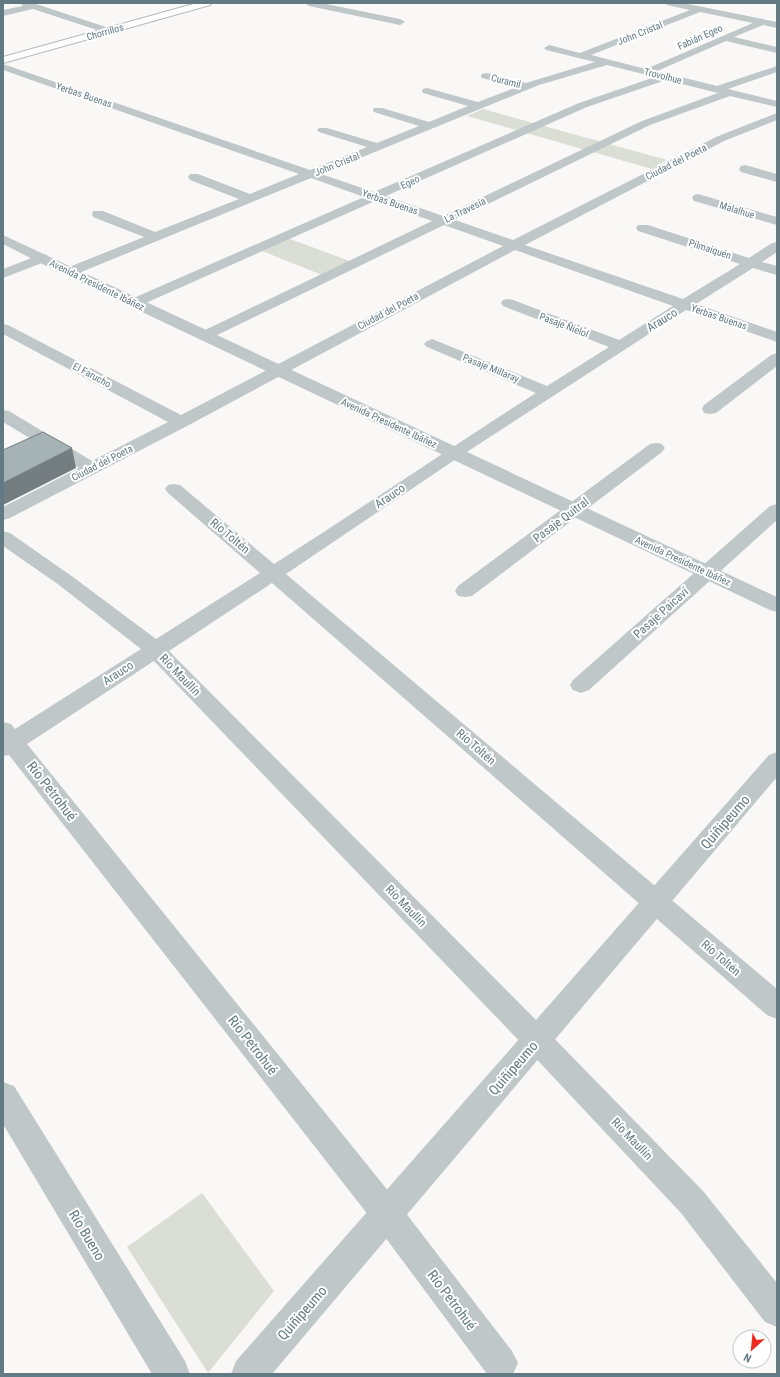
<svg xmlns="http://www.w3.org/2000/svg" width="780" height="1377" viewBox="0 0 780 1377" font-family="'Roboto Condensed',sans-serif">
<style>
.green{fill:#daded5}
.lines{fill:none;stroke-linecap:round;stroke-linejoin:round}
.primary-casing{stroke:#b3bbbe;stroke-width:2}
.minor{fill:#bfc7c9;fill-rule:evenodd}
.tertiary{fill:#bfc7c9;fill-rule:evenodd}
.primary{fill:#fff;fill-rule:evenodd}
.shaded-wall{fill:#747d7f}
.building{fill:#a6b3b6;stroke:#747d7f}
.labels{text-anchor:middle;dominant-baseline:central;stroke-width:4;stroke-linejoin:round;paint-order:stroke}
.far-street-label{font-size:10px;fill:#627a83;stroke:#fff}
.street-label{font-size:12px;fill:#627a83;stroke:#fff}
.near-street-label{font-size:14px;fill:#627a83;stroke:#fff}
</style>
<rect width="100%" height="100%" fill="#f9f8f6"/>
<g class="green">
<polygon points="483,109 667,160 652,169 467,116"/>
<polygon points="285,237 355,263 327,277 257,249"/>
<polygon points="202,1193 274,1291 208,1373 127,1247"/>
</g>
<g class="lines">
<defs>
<polygon id="primary" points="197,3 211,3 210,5 3,63 3,57"/>
</defs>
<use href="#primary" class="primary-casing"/>
<g class="minor">
<polygon points="20,3 33,3 112,29 114,31 112,33 106,33 33,9 3,16 3,10 23,6"/>
<polygon points="305,3 321,3 400,19 405,22 400,25 309,6"/>
<path d="M666,3H683L777,22V28L763,25L734,37L777,47V53L726,41L657,71L717,86L777,66V72L728,89L777,101V107L730,96L650,125L455,220L513,240L716,137L777,113V120L724,141L525,245L683,299L740,264L638,231L636,228L638,225H648L749,258L772,243L777,242V252L762,262L777,266V275L753,268L696,304L777,332V342L686,310L459,457L286,574L777,989V1019L767,1015L272,583L169,651L547,1031L703,1191L777,1283V1327L765,1322L681,1213L527,1049L154,661L27,744L398,1203L512,1351L518,1363L513,1374H487L376,1225L9,755L3,756V722L11,724L15,729L141,649L59,585L3,546V531L10,533L73,577L156,639L260,573L168,493L165,489L168,485L174,484L180,485L274,564C362,508 448,449 536,393L427,347L424,344L427,341L432,339L437,341L547,386L609,347L503,306L501,303L503,300L508,299L513,300L619,340L673,306L515,250L187,426L10,518L3,520V507L79,468L3,422V410L9,411L92,461L168,422L3,334V324L8,325L181,415L503,246L444,225L209,339L204,341L199,339L196,336L199,333L432,221L375,201L139,306L134,307L129,306L127,303L129,300L364,197L311,178L74,275L69,276L64,275L62,272L64,269L144,237L93,217L92,214L93,211H103L155,232L239,199L190,180L188,177L190,174H198L250,194L299,174L3,70V64L310,170L367,147L319,132L317,130L319,128H327L377,143L419,126L374,112L373,110L374,108H382L429,122L468,106L423,93L422,91L423,89L427,88L478,102L517,87L482,78L481,76L482,74L486,73L526,83L595,62L546,50L544,48L549,45L580,53L690,10L667,5ZM700,12L753,23L646,69L591,55ZM607,65L655,77L579,103L374,192L321,174L539,85ZM666,80L718,93L642,121L443,216L386,196L587,107Z"/>
<polygon points="745,165 777,174 777,182 741,172 739,169 741,166"/>
<polygon points="698,194 777,217 777,225 694,201 692,198 694,195"/>
<polygon points="42,254 47,255 49,258 47,261 3,278 3,269"/>
<polygon points="777,353 777,366 716,413 710,414 704,413 702,409 704,405 771,355"/>
<polygon points="656,443 662,444 665,448 662,452 472,596 465,597 458,596 455,591 458,586 650,444"/>
<polygon points="777,504 777,520 589,690 581,693 573,690 570,685 573,680 770,506"/>
<polygon points="3,1082 14,1086 185,1361 190,1374 152,1374 3,1124"/>
</g>
<g class="tertiary">
<polygon points="3,235 777,597 777,612 770,610 64,275 3,244"/>
<polygon points="777,752 777,777 272,1374 231,1374 236,1361 769,755"/>
</g>
<use href="#primary" class="primary"/>
</g>
<polygon class="shaded-wall" points="72,448 76,468 3,505 3,483"/>
<polygon class="building" points="43,432 72,448 3,483 3,450"/>
<g class="labels">
<g class="far-street-label">
<text transform="translate(105 32) rotate(-16)">Chorrillos</text>
<text transform="translate(640 33) rotate(-22)">John Cristal</text>
<text transform="translate(700 37) rotate(-24)">Fabián Egeo</text>
<text transform="translate(663 76) rotate(14)">Trovolhue</text>
<text transform="translate(506 81) rotate(14)">Curamil</text>
<text transform="translate(84 95) rotate(19)">Yerbas Buenas</text>
<text transform="translate(676 162) rotate(-27)">Ciudad del Poeta</text>
<text transform="translate(337 164) rotate(-22)">John Cristal</text>
<text transform="translate(410 182) rotate(-24)">Egeo</text>
<text transform="translate(390 202) rotate(19)">Yerbas Buenas</text>
<text transform="translate(465 210) rotate(-26)">La Travesía</text>
<text transform="translate(737 210) rotate(17)">Malalhue</text>
<text transform="translate(710 249) rotate(18)">Pilmaiquén</text>
<text transform="translate(97 285) rotate(26)">Avenida Presidente Ibáñez</text>
<text transform="translate(388 311) rotate(-28)">Ciudad del Poeta</text>
<text transform="translate(719 317) rotate(19)">Yerbas Buenas</text>
<text transform="translate(564 325) rotate(21)">Pasaje Ñielol</text>
<text transform="translate(491 368) rotate(22)">Pasaje Millaray</text>
<text transform="translate(92 375) rotate(28)">El Farucho</text>
<text transform="translate(389 423) rotate(25)">Avenida Presidente Ibáñez</text>
<text transform="translate(102 463) rotate(-27)">Ciudad del Poeta</text>
<text transform="translate(683 561) rotate(25)">Avenida Presidente Ibáñez</text>
</g>
<g class="street-label">
<text transform="translate(662 320) rotate(-32)">Arauco</text>
<text transform="translate(390 496) rotate(-34)">Arauco</text>
<text transform="translate(561 520) rotate(-37)">Pasaje Quitral</text>
<text transform="translate(230 536) rotate(40)">Río Toltén</text>
<text transform="translate(661 613) rotate(-42)">Pasaje Paicaví</text>
<text transform="translate(118 673) rotate(-33)">Arauco</text>
<text transform="translate(180 675) rotate(46)">Río Maullín</text>
<text transform="translate(476 747) rotate(41)">Río Toltén</text>
<text transform="translate(406 906) rotate(46)">Río Maullín</text>
<text transform="translate(721 958) rotate(41)">Río Toltén</text>
<text transform="translate(632 1139) rotate(46)">Río Maullín</text>
</g>
<g class="near-street-label">
<text transform="translate(52 791) rotate(52)">Río Petrohué</text>
<text transform="translate(725 822) rotate(-49)">Quiñipeumo</text>
<text transform="translate(253 1045) rotate(52)">Río Petrohué</text>
<text transform="translate(513 1068) rotate(-49)">Quiñipeumo</text>
<text transform="translate(87 1235) rotate(59)">Río Bueno</text>
<text transform="translate(452 1300) rotate(53)">Río Petrohué</text>
<text transform="translate(302 1313) rotate(-49)">Quiñipeumo</text>
</g>
</g>
<rect width="780" height="1377" fill="none" stroke="#627a83" stroke-width="8"/>
<g transform="translate(752 1349) rotate(207)"><circle r="19" fill="#ffffff" stroke="#c0cacd"/>
<path d="M0-3L7 15L0 10L-7 15Z" fill="#ef2a21"/>
<text y="-6" font-size="11" font-weight="bold" text-anchor="middle" fill="#627a83">N</text>
</g>
</svg>
